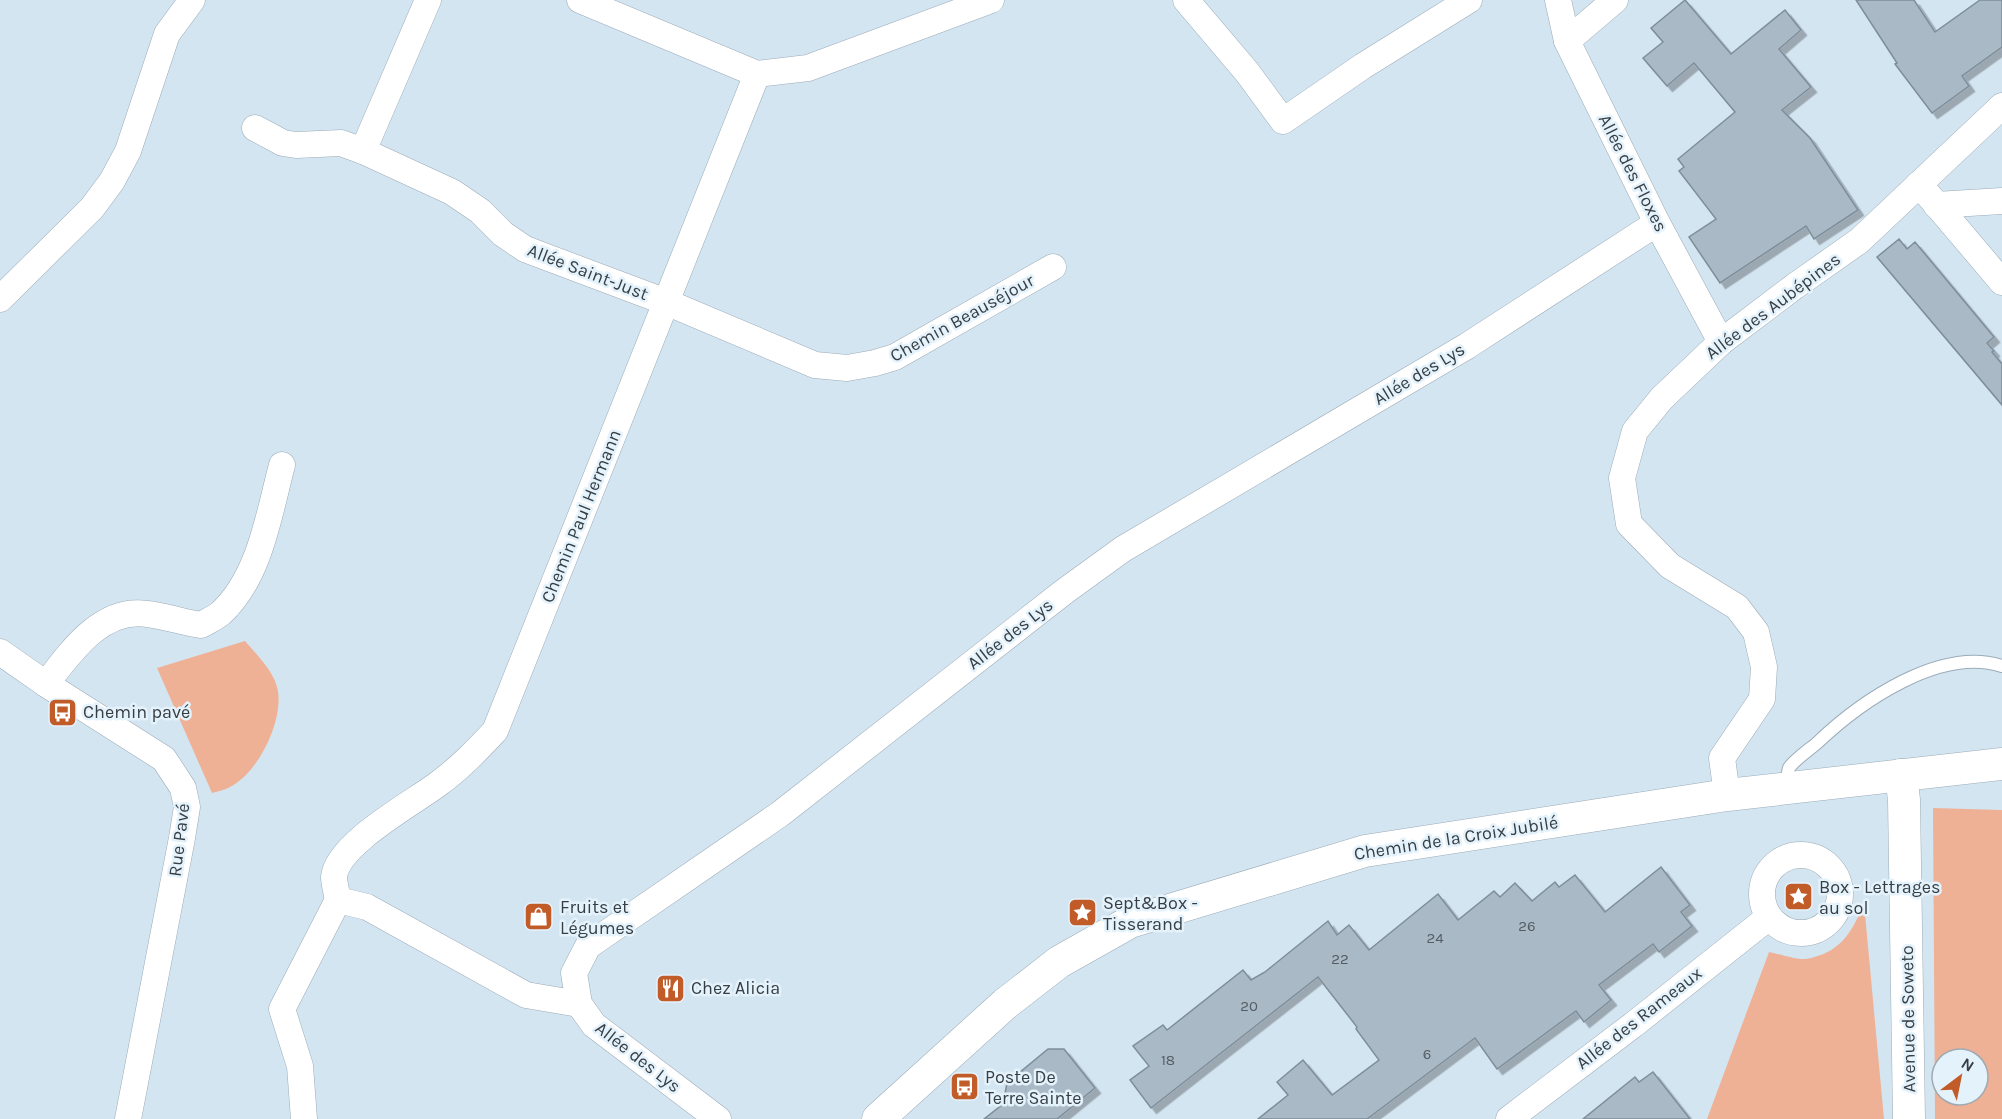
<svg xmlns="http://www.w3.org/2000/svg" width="2002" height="1119" viewBox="0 0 2002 1119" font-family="Karla,sans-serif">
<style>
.green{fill:#efb195;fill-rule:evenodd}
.building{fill:#a9b9c6;stroke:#7e8e9a;stroke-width:1.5;filter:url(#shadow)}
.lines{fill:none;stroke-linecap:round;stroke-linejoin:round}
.service-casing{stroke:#9babb8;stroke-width:14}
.minor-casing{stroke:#9babb8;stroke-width:27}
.tertiary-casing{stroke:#9babb8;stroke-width:33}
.service{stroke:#fff;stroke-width:12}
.minor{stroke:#fff;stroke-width:26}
.tertiary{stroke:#fff;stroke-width:32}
.labels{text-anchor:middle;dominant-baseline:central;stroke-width:5;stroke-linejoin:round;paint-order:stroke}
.number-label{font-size:15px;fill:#545d64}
.street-label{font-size:18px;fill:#373e43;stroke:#e4f2fc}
.poi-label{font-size:18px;fill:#373e43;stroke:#e4f2fc;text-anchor:start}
</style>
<defs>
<filter id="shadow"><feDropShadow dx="5.5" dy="5.5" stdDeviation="0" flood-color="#0004"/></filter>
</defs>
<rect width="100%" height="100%" fill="#d4e5f2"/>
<g class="green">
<path d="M245,641C257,655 275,672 278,691C283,722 258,773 230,787C225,790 218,791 212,793L157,668Z"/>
<path d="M1933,808L2002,810V1119H1935ZM1942,1059H1978V1095H1942Z"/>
<path d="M1864,903L1884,1119H1707L1769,952C1780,954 1795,960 1806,959C1840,953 1852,933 1864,903Z"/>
</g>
<g class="building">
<polygon points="1685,0 1731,54 1785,10 1801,30 1779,49 1811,87 1782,110 1810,138 1858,210 1814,239 1806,226 1720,283 1689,237 1716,219 1679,171 1684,167 1678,159 1735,112 1694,63 1667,86 1643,58 1663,42 1651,28"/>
<polygon points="1856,0 1914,0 1935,32 1980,0 2002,0 2002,47 1962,76 1969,86 1932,113 1895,64 1897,63"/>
<polygon points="1899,239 1907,249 1915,242 1994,337 1987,343 1994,351 1992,352 2002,364 2002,405 1877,257"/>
<polygon points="1661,867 1690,905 1681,912 1692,926 1659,952 1653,944 1599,985 1611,1000 1584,1022 1576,1011 1497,1069 1475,1038 1367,1119 1258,1119 1288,1095 1277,1082 1303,1060 1332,1095 1379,1060 1356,1029 1357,1027 1318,977 1151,1108 1130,1080 1149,1066 1133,1046 1163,1025 1167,1030 1243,970 1251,980 1265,972 1328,921 1337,935 1349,925 1369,950 1438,894 1458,920 1494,891 1500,897 1515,883 1532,901 1555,882 1559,887 1575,875 1605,912"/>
<polygon points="1048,1049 1064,1049 1095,1088 1057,1119 984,1119 1003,1104 1007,1083"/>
<polygon points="1653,1072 1690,1119 1583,1119 1635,1077 1639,1082"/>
</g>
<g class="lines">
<defs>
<path id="service" d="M1787,787C1788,782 1787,773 1789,768C1793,761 1810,749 1817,743C1860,702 1940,646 2002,666"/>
<g id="minor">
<polyline points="580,0 757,74 808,68 991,0"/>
<polyline points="1186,0 1247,72 1283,121 1363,66 1469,0"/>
<polyline points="1558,0 1567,41 1657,223 1721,342"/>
<polyline points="1567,41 1615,0"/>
<polyline points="255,128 283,143 296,145 341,143 363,151 452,192 480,211 503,234 525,249 666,302 815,365 847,368 875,363 895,357 1053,267"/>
<polyline points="363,151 428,0"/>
<polyline points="1919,184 2002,282"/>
<polyline points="1936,205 2002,201"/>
<polyline points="0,299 92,208 112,181 128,151 167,34 192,0"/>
<polyline points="0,652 46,684 164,759 183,788 187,807 182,838 128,1119"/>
<path d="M46,684C70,653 101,607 147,614C165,616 183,622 201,625C208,621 215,618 221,613C260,577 269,514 282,465"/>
<polyline points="1727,795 1722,758 1762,699 1764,667 1756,632 1737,607 1670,566 1629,524 1622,478 1635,431 1662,398 1721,342 1795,286 1859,241 2002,106"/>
<circle cx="1801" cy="894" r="39"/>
<path d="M338,900C337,893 334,884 334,877C337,844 413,803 438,784C460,768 477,750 495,731L757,74"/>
<polyline points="338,900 367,907 526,995 579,1004"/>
<polyline points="304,1119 300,1066 282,1009 338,900"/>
<polyline points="718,1119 594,1025 579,1004 574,973 588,946 780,814 1065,591 1123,549 1467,346 1657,223"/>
<polyline points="1509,1119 1633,1025 1769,917"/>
</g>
<g id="tertiary">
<polyline points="1901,775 1904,800 1909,1119"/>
<polyline points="878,1119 1005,1004 1059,962 1130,922 1365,851 1727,795 2002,764"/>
</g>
</defs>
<use href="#service" class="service-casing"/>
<use href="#minor" class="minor-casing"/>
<use href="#tertiary" class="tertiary-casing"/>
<use href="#service" class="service"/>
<use href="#minor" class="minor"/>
<use href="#tertiary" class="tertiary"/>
</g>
<defs>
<symbol id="bus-square" viewBox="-11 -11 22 22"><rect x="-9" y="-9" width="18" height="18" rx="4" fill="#c15c29" stroke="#e4f2fc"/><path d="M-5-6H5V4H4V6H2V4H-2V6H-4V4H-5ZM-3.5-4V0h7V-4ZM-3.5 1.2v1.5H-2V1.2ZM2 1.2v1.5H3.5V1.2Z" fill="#fff"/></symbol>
<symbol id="sight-square" viewBox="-11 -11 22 22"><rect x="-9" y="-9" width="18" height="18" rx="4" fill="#c15c29" stroke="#e4f2fc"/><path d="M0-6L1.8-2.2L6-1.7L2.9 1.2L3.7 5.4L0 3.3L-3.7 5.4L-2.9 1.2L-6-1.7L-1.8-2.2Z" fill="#fff"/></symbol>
<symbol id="shop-square" viewBox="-11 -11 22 22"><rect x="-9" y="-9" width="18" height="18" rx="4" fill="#c15c29" stroke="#e4f2fc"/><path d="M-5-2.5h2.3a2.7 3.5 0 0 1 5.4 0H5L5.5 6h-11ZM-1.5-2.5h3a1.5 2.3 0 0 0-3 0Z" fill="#fff"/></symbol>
<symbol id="restaurant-square" viewBox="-11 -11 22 22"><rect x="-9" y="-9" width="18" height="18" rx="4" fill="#c15c29" stroke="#e4f2fc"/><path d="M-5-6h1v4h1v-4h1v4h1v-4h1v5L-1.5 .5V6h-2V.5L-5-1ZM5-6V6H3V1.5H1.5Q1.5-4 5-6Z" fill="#fff"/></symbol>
</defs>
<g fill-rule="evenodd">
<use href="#bus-square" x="46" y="696" width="33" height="33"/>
<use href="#sight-square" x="1782" y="880" width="33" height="33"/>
<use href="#sight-square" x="1066" y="896" width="33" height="33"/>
<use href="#shop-square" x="522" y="900" width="33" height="33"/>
<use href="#restaurant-square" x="654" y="972" width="33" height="33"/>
<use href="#bus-square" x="948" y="1070" width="33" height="33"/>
</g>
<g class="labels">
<g class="number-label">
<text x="1527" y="926">26</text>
<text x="1435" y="938">24</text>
<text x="1340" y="959">22</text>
<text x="1249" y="1006">20</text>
<text x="1427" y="1054">6</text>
<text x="1168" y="1060">18</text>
</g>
<g class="street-label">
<text transform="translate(1633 173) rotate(63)">Allée des Floxes</text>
<text transform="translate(588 272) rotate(21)">Allée Saint-Just</text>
<text transform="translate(1773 306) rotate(-37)">Allée des Aubépines</text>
<text transform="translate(962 318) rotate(-29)">Chemin Beauséjour</text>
<text transform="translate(1419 374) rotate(-31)">Allée des Lys</text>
<text transform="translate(581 516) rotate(-68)">Chemin Paul Hermann</text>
<text transform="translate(1010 634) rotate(-38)">Allée des Lys</text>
<text transform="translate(1456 838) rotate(-9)">Chemin de la Croix Jubilé</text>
<text transform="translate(179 840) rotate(-83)">Rue Pavé</text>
<text transform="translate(1639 1018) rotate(-38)">Allée des Rameaux</text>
<text transform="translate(1908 1019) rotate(-91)">Avenue de Soweto</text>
<text transform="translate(638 1057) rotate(38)">Allée des Lys</text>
</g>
<g class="poi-label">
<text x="83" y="712">Chemin pavé</text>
<text x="1819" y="887">Box - Lettrages<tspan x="1819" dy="21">au sol</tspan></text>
<text x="1103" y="903">Sept&amp;Box -<tspan x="1103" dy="21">Tisserand</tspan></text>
<text x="560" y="907">Fruits et<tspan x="560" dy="21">Légumes</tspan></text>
<text x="691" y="988">Chez Alicia</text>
<text x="985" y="1077">Poste De<tspan x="985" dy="21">Terre Sainte</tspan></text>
</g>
</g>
<g transform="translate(1960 1077) rotate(32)"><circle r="28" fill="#e4f2fc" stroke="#9faab2" stroke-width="1.5"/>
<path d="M0-4.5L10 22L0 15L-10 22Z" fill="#c15c29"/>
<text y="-9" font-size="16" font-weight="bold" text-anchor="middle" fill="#373e43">N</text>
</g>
</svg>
